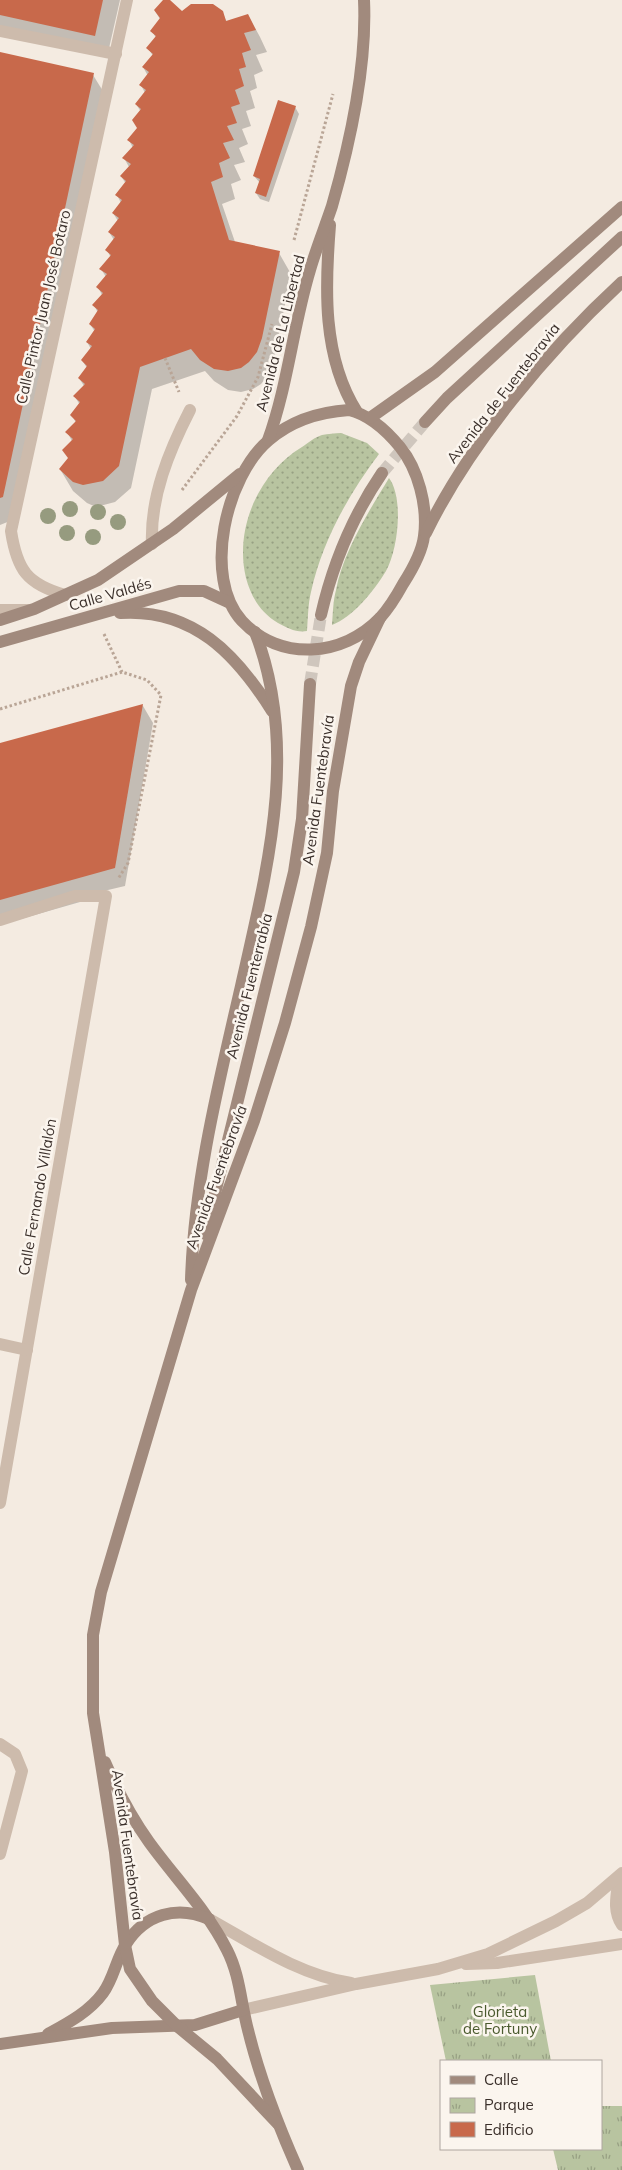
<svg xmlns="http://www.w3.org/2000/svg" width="622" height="2170" viewBox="0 0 622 2170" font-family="Mulish,sans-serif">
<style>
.grass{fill:url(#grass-dots)}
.park{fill:url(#park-tufts)}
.shadow{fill:#0003}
.building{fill:#c8694b}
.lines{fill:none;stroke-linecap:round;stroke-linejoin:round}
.secondary-tunnel{stroke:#cfc6bd;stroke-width:12;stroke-dasharray:12 6;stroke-linecap:butt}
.path{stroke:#b9a596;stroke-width:3;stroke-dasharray:2.5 2.5;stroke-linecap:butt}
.lane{stroke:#cdbbac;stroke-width:12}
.street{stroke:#cdbbac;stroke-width:12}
.secondary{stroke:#a18a7d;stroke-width:12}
.tree{fill:#969b7f}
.labels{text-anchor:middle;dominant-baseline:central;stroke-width:5;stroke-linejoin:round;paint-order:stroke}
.street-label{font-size:15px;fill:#3b302b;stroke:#fbf5ee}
.park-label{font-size:15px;fill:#4a5a2e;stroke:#fbf5ee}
</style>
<defs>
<pattern id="grass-dots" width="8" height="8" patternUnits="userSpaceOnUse" patternTransform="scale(1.25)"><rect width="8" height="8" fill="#b8c4a0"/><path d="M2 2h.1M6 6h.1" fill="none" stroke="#97a083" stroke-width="1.8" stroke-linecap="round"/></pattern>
<pattern id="park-tufts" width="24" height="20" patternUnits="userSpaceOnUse" patternTransform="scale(1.25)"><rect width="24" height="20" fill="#b8c4a0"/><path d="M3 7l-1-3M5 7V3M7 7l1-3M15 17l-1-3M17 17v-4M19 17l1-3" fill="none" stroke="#97a083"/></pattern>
</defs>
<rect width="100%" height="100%" fill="#f4ebe1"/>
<g class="grass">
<path d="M341,433L367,443L379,454C348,495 322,542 311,592C308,604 308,618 307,631C297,633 287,628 278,623C261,613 251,597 246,578C234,528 259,473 302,447C308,443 315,437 322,435C328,434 335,433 341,433Z"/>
<path d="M389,478C404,498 398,550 386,571C374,591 353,617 332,625C333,613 333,601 336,590C343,552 369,511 389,478Z"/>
</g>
<g class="park">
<polygon points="535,1975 551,2061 446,2061 430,1985"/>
<polygon points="601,2106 622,2106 622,2170 558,2170 553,2149 601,2149"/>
</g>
<g class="shadow">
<polygon points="0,0 120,0 107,57 0,34"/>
<polygon points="165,0 182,12 222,12 227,22 248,15 260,37 267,52 256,55 263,71 254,75 257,88 250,91 255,108 246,111 251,126 242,129 248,144 239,148 245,162 234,165 241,180 231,184 235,199 222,204 235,242 279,253 291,274 274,360 269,374 261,384 253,389 241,392 228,390 214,381 205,371 152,389 131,488 115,502 96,507 87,503 73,491 60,469 69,459 72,441 67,432 76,423 72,415 80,405 75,397 84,386 79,378 87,368 82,360 91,349 87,342 95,332 90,324 98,313 94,305 102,295 98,287 106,277 101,269 111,258 107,250 114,240 109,232 118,221 113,213 121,203 117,195 126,184 121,176 129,167 124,158 133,148 129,140 138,129 141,112 136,104 145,93 141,85 148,76 143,67 153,56 148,48 156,38 152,31 160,19 155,11"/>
<polygon points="0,54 93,75 106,96 15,519 0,525"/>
<polygon points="295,107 299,114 269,202 260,199 256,193 260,183 254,176"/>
<polygon points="143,706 153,723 125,886 78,897 80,902 0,925 0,745"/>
</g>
<g class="building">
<polygon points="0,0 103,0 95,36 0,15"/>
<polygon points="163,0 170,0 182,11 191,4 213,4 223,11 226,21 248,14 256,30 244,33 251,50 242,53 246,67 239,69 244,86 235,90 240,104 231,107 237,123 227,126 234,140 223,143 230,158 219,163 223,177 211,182 229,240 280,251 262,338 257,352 249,362 241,368 228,371 214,369 200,360 191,349 140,367 119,466 103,481 83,485 73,482 59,469 68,458 62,450 73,439 65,432 76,421 70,415 80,402 73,396 85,384 78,378 87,366 81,360 92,346 86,342 95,329 89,324 98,310 92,305 103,293 96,287 107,274 99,269 111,255 105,250 115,237 108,232 119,218 112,213 122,200 115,195 126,181 120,176 131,164 122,158 134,145 127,140 137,128 132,120 141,109 135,104 146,90 139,85 149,72 142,67 153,54 146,48 156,36 150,31 160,18 154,10"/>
<polygon points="0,52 94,73 3,497 0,498"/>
<polygon points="278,100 296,106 266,197 255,193 260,179 253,176"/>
<polygon points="143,704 115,868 0,900 0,743"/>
</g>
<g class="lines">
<g class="secondary-tunnel">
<polyline points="382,473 425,422"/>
<polyline points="310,684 321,615"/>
</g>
<g class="path">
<polyline points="294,240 333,94"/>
<polyline points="165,358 179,392"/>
<polyline points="182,490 237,416 258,377 272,324"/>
<polyline points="104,634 122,672"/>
<polyline points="0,709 122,672 147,680 161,695 128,863 118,879"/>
</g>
<g class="lane">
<path d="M152,544C150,497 169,451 190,410"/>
<polyline points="0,610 29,610"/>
</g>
<g class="street">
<polyline points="0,31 116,54"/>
<path d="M65,595C27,584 17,570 11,531L127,0"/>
<polyline points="0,920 75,896 106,896 0,1503"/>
<polyline points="0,1344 27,1350"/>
<polyline points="0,1744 15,1754 22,1771 0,1854"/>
<path d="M619,1877C617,1894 612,1910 622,1925"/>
<path d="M209,1919C254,1944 299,1975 351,1983"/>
<polyline points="466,1964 497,1963 622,1944"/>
<polyline points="243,2010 356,1984 438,1969 488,1954 556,1921 587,1903 622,1873"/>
</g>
<g class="secondary">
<path d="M330,225C325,287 322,357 357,412"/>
<path d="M349,410C370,415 386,430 400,447C418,469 428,506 424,536C422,553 412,570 403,584C397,595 389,608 380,618C343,657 280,662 242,621C202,577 226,476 269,440C292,420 319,412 349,410Z"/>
<polyline points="370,418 435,372 622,207"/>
<polyline points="425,422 447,398 622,237"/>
<path d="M268,440C288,385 293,326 310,270C316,249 325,227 332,206C350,143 367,65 364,0"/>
<path d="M426,533C469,444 549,349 622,282"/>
<path d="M120,613C193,608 236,654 272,711"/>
<path d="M321,615C333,563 352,517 382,473"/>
<polyline points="0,620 34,609 98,580 173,529 240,474"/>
<polyline points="0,642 179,591 204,591 228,602"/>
<polyline points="205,1234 294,872 302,819 310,684"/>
<path d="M191,1280C194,1181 219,1082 241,986C267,870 300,748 255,632"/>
<path d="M105,1762C117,1790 131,1817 149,1842C175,1878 207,1910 227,1950C240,1975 241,2004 248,2030C260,2079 278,2125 298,2170"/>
<path d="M48,2034C68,2023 89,2012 103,1993C114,1978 116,1959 126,1944C145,1914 177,1905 209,1919"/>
<polyline points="0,2044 112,2028 195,2025 243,2010"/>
<polyline points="278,2124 217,2059 177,2026 152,2001 130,1969 125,1945 115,1852 93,1713 93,1635 101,1592 191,1290 254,1121 285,1023 311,927 327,853 333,791 351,686 359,662 380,618"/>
</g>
</g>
<g class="tree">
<circle cx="70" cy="509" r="8"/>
<circle cx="98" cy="512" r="8"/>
<circle cx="48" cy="516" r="8"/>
<circle cx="118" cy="522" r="8"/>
<circle cx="67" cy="533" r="8"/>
<circle cx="93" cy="537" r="8"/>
</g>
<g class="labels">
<g class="street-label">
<text transform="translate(43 307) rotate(-77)">Calle Pintor Juan José Botaro</text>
<text transform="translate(280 333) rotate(-76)">Avenida de La Libertad</text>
<text transform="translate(503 393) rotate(-52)">Avenida de Fuentebravia</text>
<text transform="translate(110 594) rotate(-16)">Calle Valdés</text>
<text transform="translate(318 790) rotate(-82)">Avenida Fuentebravía</text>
<text transform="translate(249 986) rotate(-76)">Avenida Fuenterrabía</text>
<text transform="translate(216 1177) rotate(-70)">Avenida Fuentebravía</text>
<text transform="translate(37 1197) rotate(-80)">Calle Fernando Villalón</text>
<text transform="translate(128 1845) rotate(82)">Avenida Fuentebravía</text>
</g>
<g class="park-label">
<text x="500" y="2011">Glorieta<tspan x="500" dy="17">de Fortuny</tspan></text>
</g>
</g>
<rect x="440" y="2060" width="162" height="90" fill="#fbf5ee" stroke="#aea6a0"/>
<rect x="450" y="2076" width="25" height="8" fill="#a18a7d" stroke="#aea6a0"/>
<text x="484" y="2085" font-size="15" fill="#3b302b">Calle</text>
<rect x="450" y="2098" width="25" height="15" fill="url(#park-tufts)" stroke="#aea6a0"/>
<text x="484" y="2110" font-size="15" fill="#3b302b">Parque</text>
<rect x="450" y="2122" width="25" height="15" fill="#c8694b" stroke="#aea6a0"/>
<text x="484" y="2135" font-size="15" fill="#3b302b">Edificio</text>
</svg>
